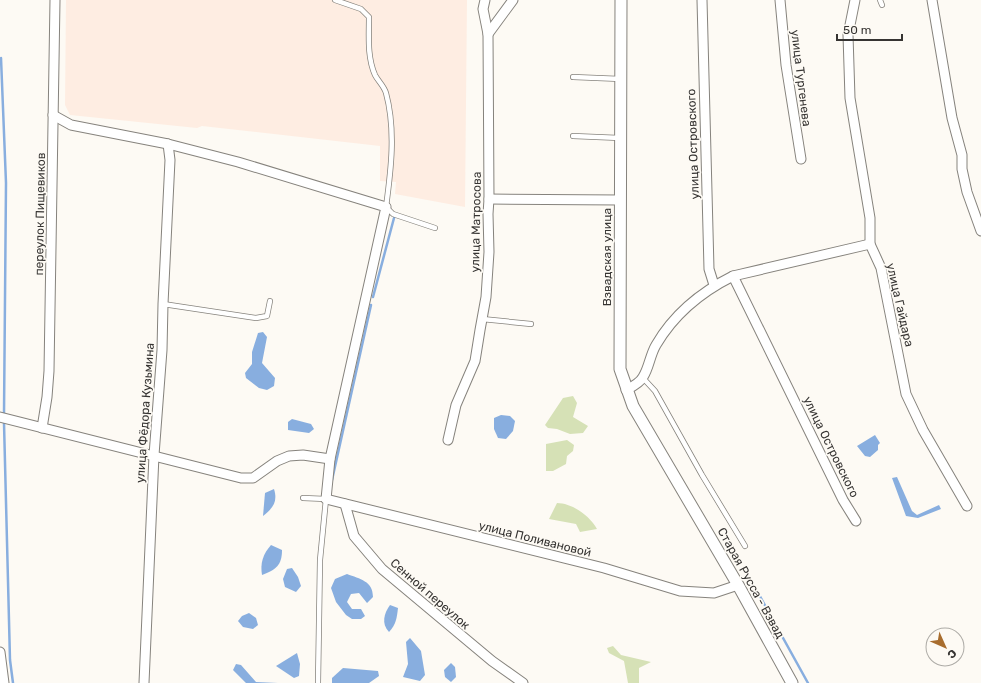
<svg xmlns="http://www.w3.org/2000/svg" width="981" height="683" viewBox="0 0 981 683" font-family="Rubik,sans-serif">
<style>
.industrial{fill:#feede2}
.green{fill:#d6e1b6}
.water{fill:#88aedf}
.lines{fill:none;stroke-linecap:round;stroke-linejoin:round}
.stream{stroke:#88aedf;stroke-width:2.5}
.service-casing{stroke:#86837d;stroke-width:6}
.minor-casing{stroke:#86837d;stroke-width:11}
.tertiary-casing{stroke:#86837d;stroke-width:13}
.service{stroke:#fff;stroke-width:4.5}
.minor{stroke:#fff;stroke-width:9}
.tertiary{stroke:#fff;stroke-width:11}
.labels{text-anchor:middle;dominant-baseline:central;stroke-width:3.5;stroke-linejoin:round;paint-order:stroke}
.street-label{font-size:12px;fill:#363432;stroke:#fdfaf4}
</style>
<rect width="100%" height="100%" fill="#fdfaf4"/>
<polygon class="industrial" points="66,0 467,0 465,207 395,194 396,182 380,181 380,146 202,126 197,128 70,115 65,105"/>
<g class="green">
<polygon points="573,396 577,403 573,417 588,426 583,433 570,434 557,429 548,428 545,425 563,398"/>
<polygon points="567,440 574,445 573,451 567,456 566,464 553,471 546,471 546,444"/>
<path d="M557,503C572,503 590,516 597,529L580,532L576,524L549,519Z"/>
<polygon points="613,646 621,655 651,662 639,668 639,683 628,683 624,661 609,653 607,648"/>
</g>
<g class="water">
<polygon points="263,332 267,337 262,363 275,378 274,386 267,390 259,388 246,378 245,373 252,364 252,352 258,333"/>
<polygon points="501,415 510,416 515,421 513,431 506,439 498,438 494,429 494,418"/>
<polygon points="292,419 311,424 314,429 309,433 288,430 288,422"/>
<polygon points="875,435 880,443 878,445 878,450 870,457 865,456 857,446"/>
<polygon points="897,477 912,511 917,515 939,505 941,509 918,518 906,516 892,478"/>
<path d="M274,489C278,502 273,508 263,516L265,493Z"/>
<path d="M271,545L282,550C282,565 276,570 262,575C260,563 263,554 271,545Z"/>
<polygon points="292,568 298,577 301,586 296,592 285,587 283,579 287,569"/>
<path d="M347,574C360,579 373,581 373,597L367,603L359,593L351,594L347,602L352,609H361L365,616L361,619H352L346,615L336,602L331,588L335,579Z"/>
<path d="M390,605L398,608C397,617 396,625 389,632C381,624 384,613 390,605Z"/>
<polygon points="249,613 256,618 258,625 253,629 243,627 238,621 242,616"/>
<polygon points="410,638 421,651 425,675 420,681 403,677 408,664 406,642"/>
<polygon points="297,653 300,664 299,676 294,678 276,666"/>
<polygon points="451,663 455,667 456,677 451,682 445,677 444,670"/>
<polygon points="236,664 241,665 256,682 278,683 246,683 233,670"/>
<polygon points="343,668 378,671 379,676 369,683 332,683 332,678"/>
</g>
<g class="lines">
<g class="stream">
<polyline points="1,58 6,183 4,414"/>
<polyline points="373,297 394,218"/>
<polyline points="4,423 10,660 13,683"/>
<polyline points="332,480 371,305"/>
<polyline points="757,591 808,683"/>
</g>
<defs>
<g id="service">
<path d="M335,0L361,9L369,17C369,36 367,57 375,75C378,81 384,86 386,93C396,130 391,170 386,207L393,214L435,228"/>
<polyline points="880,0 882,5"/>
<polyline points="573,77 621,79"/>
<polyline points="573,136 620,138"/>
<polyline points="163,304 256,318 267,316 270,301"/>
<polyline points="482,319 531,324"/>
<polyline points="643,378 655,391 702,475 745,546"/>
<polyline points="303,498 326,499 320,560 318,683"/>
</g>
<g id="minor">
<polyline points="702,0 709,269 714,285"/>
<polyline points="780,0 786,65 801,159"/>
<polyline points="855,0 848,35 850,98 870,218 870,244 881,268 906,394 923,430 967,506"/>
<polyline points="932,0 952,118 962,155 962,169 967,192 981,231"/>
<polyline points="488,34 513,0"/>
<polyline points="53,115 71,125 168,144 238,162 386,207 330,459 326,499 604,568 680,591 714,593 738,585"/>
<polyline points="489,199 620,200"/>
<polyline points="733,276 843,500 856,521"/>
<path d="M626,390C632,387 640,383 643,377C649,368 650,355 656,345C674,314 701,292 733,276L870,244"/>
<polyline points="0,417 241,478 253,478 277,461 289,456 303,455 330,459"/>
<polyline points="42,428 47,397 49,371 55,0"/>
<polyline points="448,440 456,405 475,361 480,330 486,297 489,252 488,214 489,199 488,34 483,9 485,0"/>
<polyline points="345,504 354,536 382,569 492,661 523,683"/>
<polyline points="0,652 4,683"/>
<polyline points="144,683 154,455 162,350 163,304 170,160 168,144"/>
</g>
<polyline id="tertiary" points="621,0 620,369 633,406 738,585 792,683"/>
</defs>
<use href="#service" class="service-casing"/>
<use href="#minor" class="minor-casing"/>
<use href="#tertiary" class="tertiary-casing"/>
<use href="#service" class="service"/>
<use href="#minor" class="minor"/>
<use href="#tertiary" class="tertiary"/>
</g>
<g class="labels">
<g class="street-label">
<text transform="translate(801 78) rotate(83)">улица Тургенева</text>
<text transform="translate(693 144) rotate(-92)">улица Островского</text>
<text transform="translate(40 214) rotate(-89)">переулок Пищевиков</text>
<text transform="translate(476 222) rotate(-89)">улица Матросова</text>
<text transform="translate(607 257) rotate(-90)">Взвадская улица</text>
<text transform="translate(900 305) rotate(77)">улица Гайдара</text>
<text transform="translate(145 413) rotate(-86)">улица Фёдора Кузьмина</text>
<text transform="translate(831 447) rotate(64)">улица Островского</text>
<text transform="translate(535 539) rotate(14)">улица Поливановой</text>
<text transform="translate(751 583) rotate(61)">Старая Русса - Взвад</text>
<text transform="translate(430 594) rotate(41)">Сенной переулок</text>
</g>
</g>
<g transform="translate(945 647) rotate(135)"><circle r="19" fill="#fdfaf4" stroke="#adaba6"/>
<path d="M0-3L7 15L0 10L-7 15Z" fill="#a86d2e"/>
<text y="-6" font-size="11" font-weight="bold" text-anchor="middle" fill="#363432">С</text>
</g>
<path d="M837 34v6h65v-6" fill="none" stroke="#363432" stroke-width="2"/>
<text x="843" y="34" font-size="12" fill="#363432" stroke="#fdfaf4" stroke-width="3" paint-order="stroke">50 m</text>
</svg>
